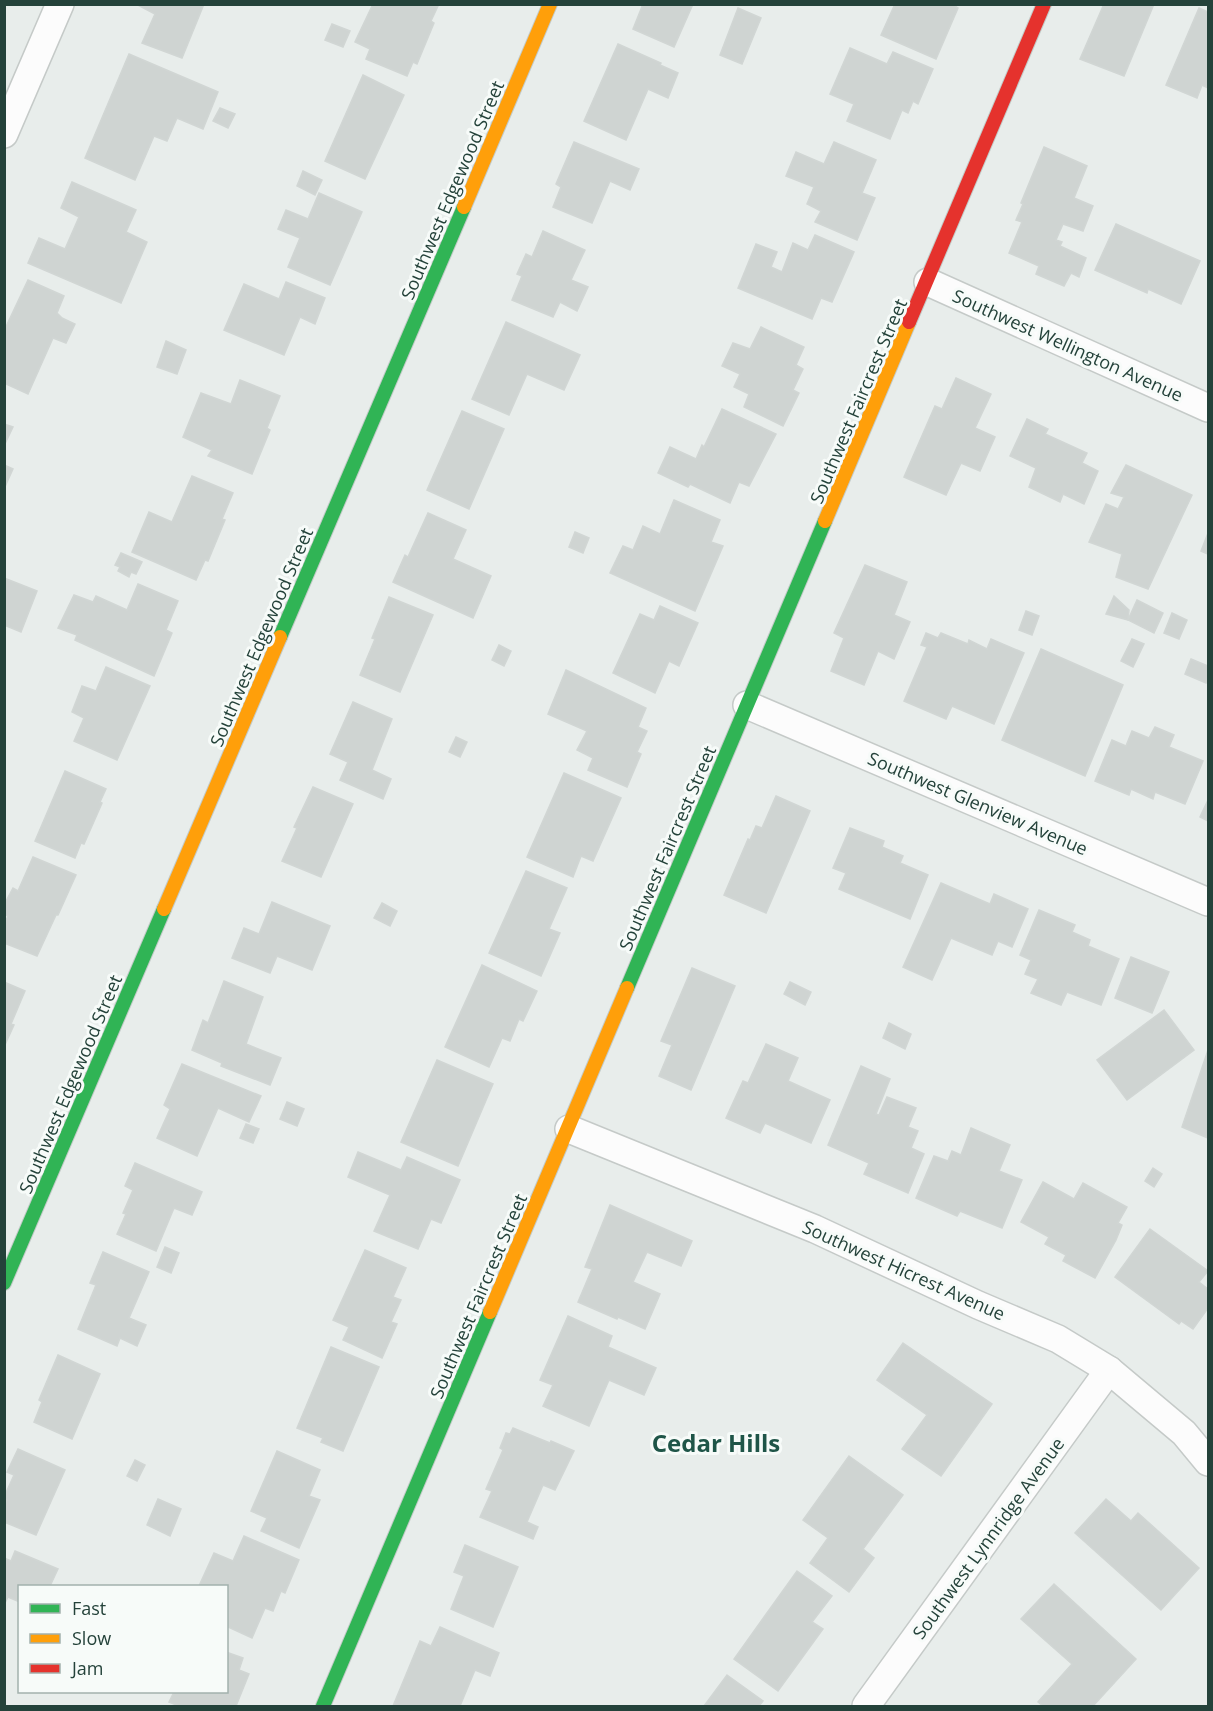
<svg xmlns="http://www.w3.org/2000/svg" width="1213" height="1711" viewBox="0 0 1213 1711" font-family="'Open Sans',sans-serif">
<style>
.building{fill:#cfd4d2;stroke:#d1d6d4;stroke-width:1.5}
.lines{fill:none;stroke-linecap:round;stroke-linejoin:round}
.street-casing{stroke:#c5cac8;stroke-width:30}
.fast-casing{stroke:#c3cbc8;stroke-width:16}
.slow-casing{stroke:#c3cbc8;stroke-width:16}
.jam-casing{stroke:#c3cbc8;stroke-width:16}
.street{stroke:#fcfcfc;stroke-width:27}
.fast{stroke:#30b455;stroke-width:14}
.slow{stroke:#ff9f0a;stroke-width:14}
.jam{stroke:#e5322d;stroke-width:14}
.labels{text-anchor:middle;dominant-baseline:central;stroke-width:6;stroke-linejoin:round;paint-order:stroke}
.street-label{font-size:18px;fill:#24423a;stroke:#f7fbf9}
.district-label{font-size:24px;font-weight:bold;fill:#1f5548;stroke:#f7fbf9}
</style>
<rect width="100%" height="100%" fill="#e8edeb"/>
<g class="building">
<polygon points="136,4 204,4 182,58 142,43 155,14"/>
<polygon points="373,4 438,6 431,21 434,23 417,64 413,62 407,76 366,59 370,49 355,42"/>
<polygon points="643,4 693,4 674,47 633,29"/>
<polygon points="895,4 952,4 958,8 936,59 881,35"/>
<polygon points="1104,4 1154,4 1124,76 1080,59"/>
<polygon points="738,8 761,18 742,64 720,55"/>
<polygon points="1199,8 1208,12 1208,88 1202,85 1197,98 1166,85"/>
<polygon points="332,24 350,31 343,47 325,40"/>
<polygon points="618,44 661,63 660,65 678,73 668,98 648,89 626,140 584,121"/>
<polygon points="850,48 887,64 893,52 933,69 918,104 913,101 908,113 902,110 890,139 847,121 854,104 830,94"/>
<polygon points="129,54 218,92 203,129 177,118 167,141 154,136 135,180 85,158"/>
<polygon points="363,75 404,95 365,179 325,161"/>
<polygon points="220,108 235,114 228,128 213,121"/>
<polygon points="574,142 639,169 630,190 610,181 592,223 553,207 561,187 556,184"/>
<polygon points="834,142 876,160 862,193 875,198 857,240 815,222 821,211 807,204 814,187 786,176 796,152 824,164"/>
<polygon points="1044,147 1087,166 1074,198 1093,206 1083,231 1063,224 1056,240 1062,242 1060,246 1086,258 1079,277 1071,273 1064,286 1036,274 1039,266 1009,253 1022,222 1016,220 1023,204 1021,203"/>
<polygon points="303,171 322,180 315,195 297,186"/>
<polygon points="72,182 136,210 126,232 147,242 121,303 28,263 39,238 65,249 79,217 61,208"/>
<polygon points="319,193 362,212 330,285 288,267 300,238 278,229 286,210 308,219"/>
<polygon points="1116,224 1200,261 1181,304 1148,289 1147,293 1095,270"/>
<polygon points="543,231 585,250 571,280 588,287 577,311 560,302 553,317 512,300 522,276 517,274 526,254 532,257"/>
<polygon points="815,235 854,252 832,302 821,298 812,319 738,288 756,244 777,252 771,267 782,272 793,243 808,250"/>
<polygon points="28,280 64,296 57,313 62,318 75,324 66,343 53,338 28,394 4,383 4,331"/>
<polygon points="286,282 325,298 315,324 300,317 284,355 224,330 244,284 279,299"/>
<polygon points="506,322 580,355 564,390 527,374 509,415 472,399"/>
<polygon points="761,327 804,347 796,365 803,369 793,390 799,393 783,426 744,407 749,394 734,387 740,374 722,366 733,343 750,349"/>
<polygon points="166,341 186,350 177,374 157,367"/>
<polygon points="956,378 991,394 975,428 995,437 980,471 961,463 946,495 904,477 935,406 942,409"/>
<polygon points="240,380 280,396 267,428 270,430 252,474 208,456 212,450 183,437 201,393 231,404"/>
<polygon points="722,409 776,434 749,486 739,482 730,503 690,484 688,487 658,473 670,447 696,459 702,445 704,447"/>
<polygon points="462,411 504,429 469,509 427,490"/>
<polygon points="1027,419 1048,429 1045,434 1087,453 1082,463 1098,471 1084,504 1063,494 1060,502 1029,487 1036,468 1010,456"/>
<polygon points="4,424 13,427 4,446"/>
<polygon points="4,465 13,469 4,489"/>
<polygon points="1126,465 1192,495 1148,589 1116,577 1122,554 1089,542 1106,504 1118,509 1124,497 1111,493"/>
<polygon points="192,476 233,493 222,519 225,520 208,561 205,560 196,580 132,552 149,512 172,522"/>
<polygon points="674,500 720,520 711,542 723,546 695,611 610,573 623,546 633,550 643,526 660,534"/>
<polygon points="428,513 466,530 453,559 491,576 473,618 393,582 405,555 408,557"/>
<polygon points="575,532 589,538 583,553 569,547"/>
<polygon points="1208,533 1208,554 1201,551"/>
<polygon points="121,553 142,562 136,574 131,572 129,577 118,571 120,567 115,565"/>
<polygon points="865,565 907,582 894,615 910,622 894,659 878,651 864,685 831,671 844,638 834,633"/>
<polygon points="4,578 37,591 21,632 4,625"/>
<polygon points="138,584 178,601 166,630 172,633 154,676 75,640 77,635 58,628 74,595 93,602 96,596 127,610"/>
<polygon points="1114,596 1129,610 1128,620 1106,614"/>
<polygon points="389,597 433,615 400,692 360,675 375,639 372,638"/>
<polygon points="1137,600 1163,613 1154,633 1128,620"/>
<polygon points="660,606 698,623 679,666 669,661 655,693 613,673 640,614 654,620"/>
<polygon points="1026,611 1039,616 1032,635 1019,630"/>
<polygon points="1172,613 1187,620 1179,639 1164,633"/>
<polygon points="926,633 938,638 941,633 968,644 969,640 987,649 991,639 1024,653 994,724 952,706 946,719 904,701 927,647 921,645"/>
<polygon points="1132,639 1144,644 1133,667 1121,661"/>
<polygon points="499,645 511,651 504,666 492,660"/>
<polygon points="1041,649 1123,685 1085,776 1002,740"/>
<polygon points="1191,659 1208,666 1208,676 1206,683 1185,674"/>
<polygon points="106,667 150,686 117,760 74,741 84,718 72,712 82,686 96,691"/>
<polygon points="566,670 646,708 638,727 647,731 637,752 641,754 627,787 588,770 593,758 577,750 587,731 548,714"/>
<polygon points="353,702 392,719 372,770 391,779 383,799 340,780 348,762 330,754"/>
<polygon points="1155,727 1174,735 1169,747 1203,761 1185,804 1155,792 1153,799 1131,789 1129,795 1095,781 1112,740 1126,746 1132,731 1149,738"/>
<polygon points="456,737 467,742 460,757 449,752"/>
<polygon points="65,771 106,789 100,802 102,803 84,844 81,843 75,858 35,841"/>
<polygon points="564,773 621,798 593,861 581,856 573,877 527,857"/>
<polygon points="313,787 353,804 321,877 282,861 297,828 294,827"/>
<polygon points="776,796 810,811 766,913 724,895 748,839 750,840 756,826 762,828"/>
<polygon points="1208,800 1208,821 1200,817"/>
<polygon points="850,828 884,841 882,847 903,856 900,863 928,875 910,919 839,889 846,873 833,868"/>
<polygon points="33,857 76,875 58,915 56,915 37,956 4,943 4,925 8,916 4,914 4,905 13,888 18,891"/>
<polygon points="526,871 567,888 549,929 560,933 541,976 489,953"/>
<polygon points="941,883 990,904 994,894 1028,909 1012,947 998,941 992,955 951,938 932,980 903,967"/>
<polygon points="272,902 330,926 312,970 277,956 270,973 232,958 244,928 259,934"/>
<polygon points="382,903 397,911 390,926 374,918"/>
<polygon points="1039,910 1075,925 1072,932 1090,940 1088,946 1119,959 1101,1005 1067,992 1061,1005 1031,993 1038,979 1025,974 1031,960 1020,955"/>
<polygon points="1131,957 1169,972 1152,1013 1115,998"/>
<polygon points="482,965 537,991 523,1021 519,1019 510,1041 502,1038 489,1067 445,1047"/>
<polygon points="692,968 735,986 691,1090 659,1076 672,1045 661,1041"/>
<polygon points="224,981 263,997 246,1044 281,1058 270,1085 221,1066 222,1063 192,1050 203,1020 208,1023"/>
<polygon points="4,982 25,991 11,1024 14,1025 4,1047"/>
<polygon points="790,982 811,992 805,1005 784,994"/>
<polygon points="1164,1010 1194,1050 1127,1100 1097,1060"/>
<polygon points="889,1023 911,1034 905,1049 883,1038"/>
<polygon points="766,1044 798,1058 788,1081 830,1100 811,1143 765,1123 760,1133 726,1118 743,1081 748,1083"/>
<polygon points="1208,1050 1208,1138 1182,1127"/>
<polygon points="437,1060 493,1084 458,1166 401,1142"/>
<polygon points="182,1064 261,1096 249,1122 218,1108 197,1156 157,1138 170,1109 164,1105"/>
<polygon points="861,1066 890,1079 876,1114 879,1115 887,1097 916,1108 908,1127 918,1131 911,1148 924,1154 908,1193 864,1174 869,1163 828,1145"/>
<polygon points="287,1102 304,1109 297,1126 280,1119"/>
<polygon points="246,1124 259,1129 253,1143 240,1138"/>
<polygon points="971,1128 1010,1145 999,1171 1022,1180 1002,1228 960,1211 957,1216 916,1198 934,1156 948,1161 952,1151 961,1155"/>
<polygon points="358,1152 401,1170 407,1157 460,1180 441,1223 431,1219 418,1249 374,1231 390,1195 348,1177"/>
<polygon points="135,1163 202,1192 192,1215 174,1208 156,1251 117,1234 126,1214 123,1213 133,1190 125,1186"/>
<polygon points="1153,1168 1162,1174 1154,1187 1145,1181"/>
<polygon points="1043,1182 1074,1199 1083,1183 1127,1207 1118,1223 1122,1225 1116,1240 1095,1278 1063,1261 1066,1255 1045,1244 1049,1237 1021,1222"/>
<polygon points="610,1205 692,1241 681,1266 647,1252 633,1282 660,1294 645,1329 618,1317 617,1319 578,1302 592,1269 585,1267"/>
<polygon points="1150,1229 1208,1271 1199,1282 1208,1289 1208,1308 1193,1329 1181,1321 1179,1324 1115,1277"/>
<polygon points="165,1247 179,1253 171,1273 157,1267"/>
<polygon points="365,1250 406,1268 393,1297 401,1300 391,1322 397,1324 382,1358 343,1340 349,1327 333,1320"/>
<polygon points="103,1252 149,1272 129,1318 146,1325 137,1346 120,1338 117,1346 78,1329 96,1285 90,1283"/>
<polygon points="568,1316 612,1336 608,1347 656,1368 644,1395 609,1380 589,1426 543,1406 553,1385 540,1380"/>
<polygon points="903,1343 992,1404 941,1476 902,1449 927,1415 877,1380"/>
<polygon points="331,1347 379,1367 343,1451 321,1442 323,1438 297,1428"/>
<polygon points="58,1355 100,1374 72,1439 34,1422 42,1402 39,1400"/>
<polygon points="513,1428 550,1443 551,1441 574,1451 555,1490 543,1485 527,1522 538,1527 533,1539 480,1517 492,1491 486,1489 503,1450 500,1448 506,1433 510,1434"/>
<polygon points="18,1449 65,1470 36,1535 4,1522 4,1505 7,1500 4,1497 14,1475 7,1472"/>
<polygon points="277,1451 320,1470 309,1496 320,1500 299,1548 261,1531 267,1518 251,1511"/>
<polygon points="849,1456 903,1495 863,1549 874,1558 849,1592 810,1563 828,1538 803,1520"/>
<polygon points="135,1460 145,1465 137,1481 127,1476"/>
<polygon points="158,1499 181,1509 170,1536 147,1525"/>
<polygon points="1106,1499 1131,1521 1138,1513 1199,1568 1161,1610 1075,1533"/>
<polygon points="244,1536 299,1560 285,1593 281,1591 273,1611 265,1608 252,1638 226,1626 226,1586 199,1586 214,1553 233,1561"/>
<polygon points="465,1545 518,1567 493,1627 451,1609 464,1576 454,1572"/>
<polygon points="15,1551 58,1569 50,1586 20,1586 20,1602 8,1597 4,1605 4,1558 11,1561"/>
<polygon points="797,1571 832,1596 812,1622 823,1629 778,1691 734,1659"/>
<polygon points="1054,1584 1136,1659 1093,1706 1043,1706 1038,1702 1072,1664 1021,1619"/>
<polygon points="440,1627 499,1653 490,1676 475,1670 460,1706 393,1706 420,1641 431,1646"/>
<polygon points="226,1652 243,1658 239,1670 249,1674 236,1706 179,1706 169,1702 174,1692 226,1692"/>
<polygon points="727,1675 763,1701 759,1706 704,1706"/>
</g>
<g class="lines">
<defs>
<g id="street">
<polyline points="4,134 60,4"/>
<polyline points="928,282 1208,408"/>
<polyline points="747,705 1208,902"/>
<polyline points="569,1129 815,1229 978,1305 1058,1339 1109,1370 1184,1433 1208,1462"/>
<polyline points="866,1706 1109,1370"/>
</g>
<g id="fast">
<polyline points="280,637 464,207"/>
<polyline points="627,988 825,521"/>
<polyline points="4,1283 164,909"/>
<polyline points="323,1706 490,1312"/>
</g>
<g id="slow">
<polyline points="464,207 550,4"/>
<polyline points="825,521 909,322"/>
<polyline points="164,909 280,637"/>
<polyline points="490,1312 627,988"/>
</g>
<polyline id="jam" points="909,322 1044,4"/>
</defs>
<use href="#street" class="street-casing"/>
<use href="#fast" class="fast-casing"/>
<use href="#slow" class="slow-casing"/>
<use href="#jam" class="jam-casing"/>
<use href="#street" class="street"/>
<use href="#fast" class="fast"/>
<use href="#slow" class="slow"/>
<use href="#jam" class="jam"/>
</g>
<g class="labels">
<g class="street-label">
<text transform="translate(452 190) rotate(-67)">Southwest Edgewood Street</text>
<text transform="translate(1068 345) rotate(24)">Southwest Wellington Avenue</text>
<text transform="translate(858 401) rotate(-67)">Southwest Faircrest Street</text>
<text transform="translate(261 637) rotate(-67)">Southwest Edgewood Street</text>
<text transform="translate(978 803) rotate(23)">Southwest Glenview Avenue</text>
<text transform="translate(667 848) rotate(-67)">Southwest Faircrest Street</text>
<text transform="translate(70 1084) rotate(-67)">Southwest Edgewood Street</text>
<text transform="translate(904 1270) rotate(24)">Southwest Hicrest Avenue</text>
<text transform="translate(478 1296) rotate(-67)">Southwest Faircrest Street</text>
<text transform="translate(988 1538) rotate(-54)">Southwest Lynnridge Avenue</text>
</g>
<g class="district-label">
<text x="716" y="1442">Cedar Hills</text>
</g>
</g>
<rect width="1213" height="1711" fill="none" stroke="#24423a" stroke-width="12"/>
<rect x="18" y="1585" width="210" height="108" fill="#f7fbf9" stroke="#a3b1ad" stroke-width="1.5"/>
<rect x="30" y="1604" width="30" height="9" fill="#30b455" stroke="#a3b1ad" stroke-width="1.5"/>
<text x="72" y="1615" font-size="18" fill="#24423a">Fast</text>
<rect x="30" y="1634" width="30" height="9" fill="#ff9f0a" stroke="#a3b1ad" stroke-width="1.5"/>
<text x="72" y="1645" font-size="18" fill="#24423a">Slow</text>
<rect x="30" y="1664" width="30" height="9" fill="#e5322d" stroke="#a3b1ad" stroke-width="1.5"/>
<text x="72" y="1675" font-size="18" fill="#24423a">Jam</text>
</svg>
